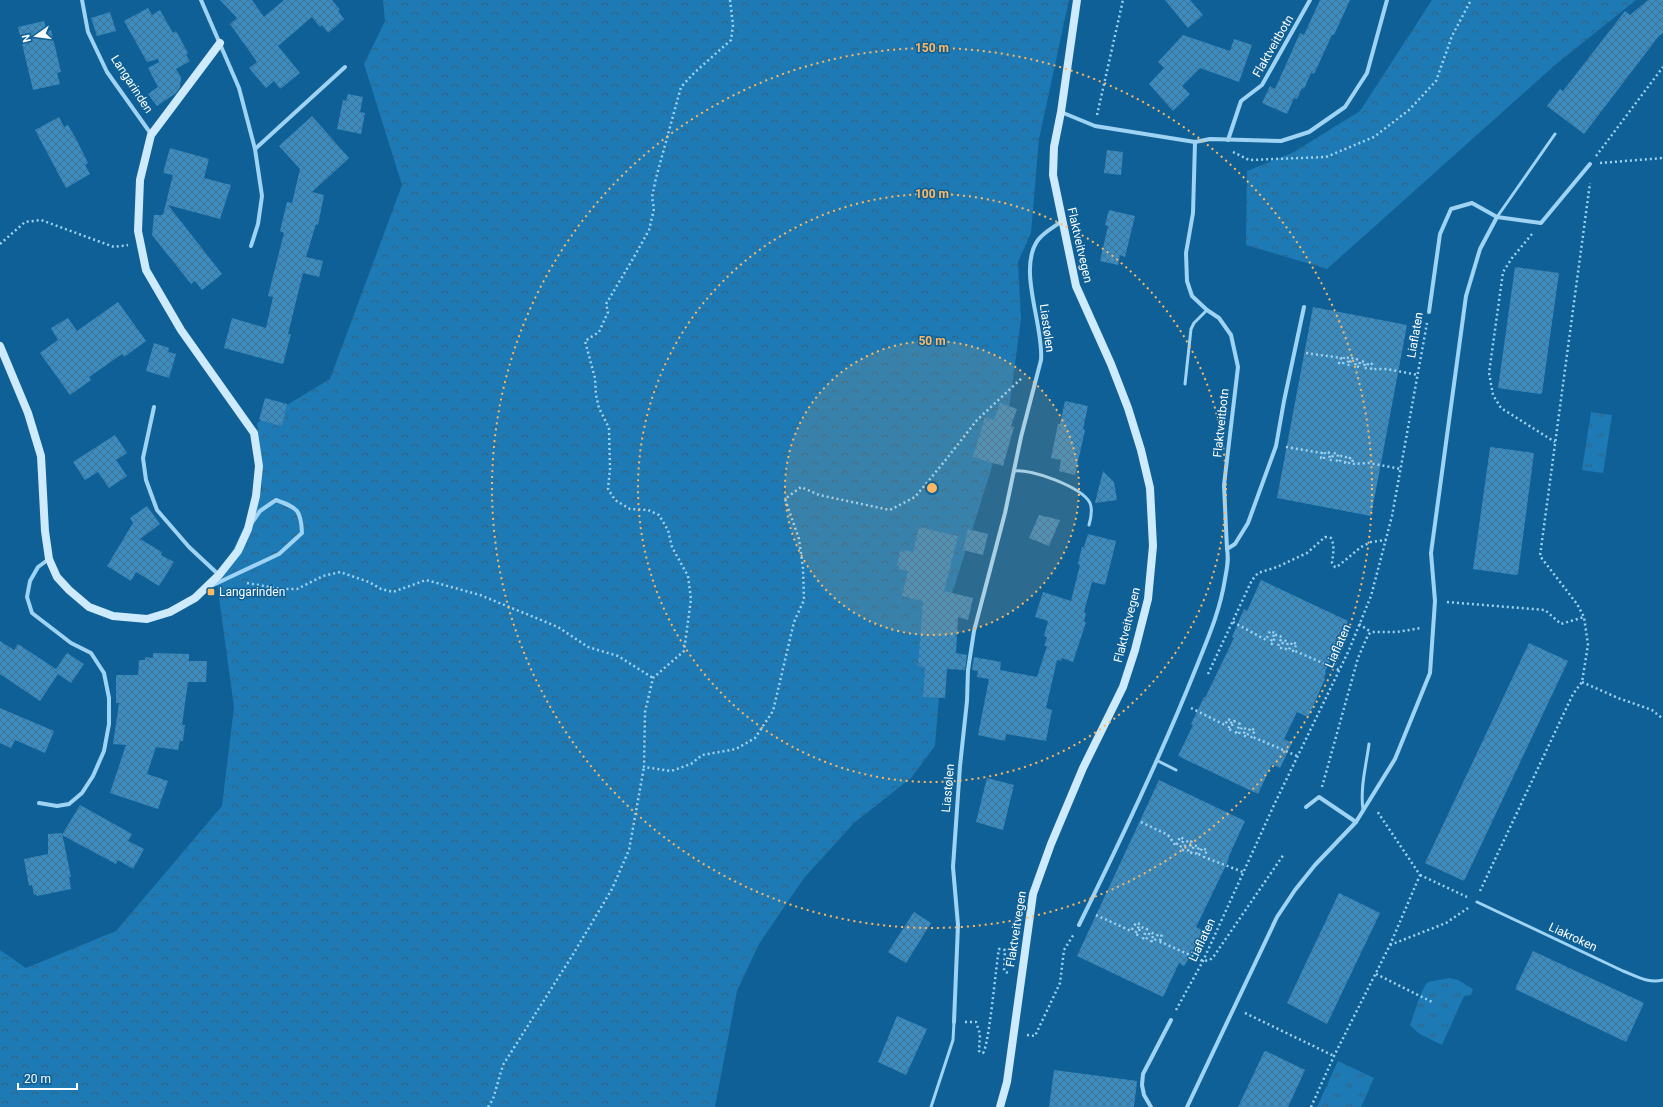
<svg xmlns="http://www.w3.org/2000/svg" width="1663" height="1107" viewBox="0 0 1663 1107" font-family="Roboto,sans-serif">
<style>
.forest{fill:url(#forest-crowns)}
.park{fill:url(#park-tufts)}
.building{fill:url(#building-cross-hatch)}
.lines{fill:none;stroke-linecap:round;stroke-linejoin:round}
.path{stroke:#9ed3f4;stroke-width:2.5;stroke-dasharray:2 3;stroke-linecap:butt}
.lane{stroke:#9ed3f4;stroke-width:3}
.street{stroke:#9ed3f4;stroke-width:4}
.secondary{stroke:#ceeafd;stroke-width:8}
.ring{fill:none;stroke:#ffb861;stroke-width:2;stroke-dasharray:2 4}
.poi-dot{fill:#ffb861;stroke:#0f6096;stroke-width:1.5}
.labels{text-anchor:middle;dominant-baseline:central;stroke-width:3;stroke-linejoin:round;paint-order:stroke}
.street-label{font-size:12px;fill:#fff;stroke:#0f6096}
.poi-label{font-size:12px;fill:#fff;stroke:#0f6096;text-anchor:start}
.centre{fill:#ffb861;stroke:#0f6096;stroke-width:2}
.ring-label{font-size:12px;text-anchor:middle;font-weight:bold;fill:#ffb861;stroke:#0f6096;stroke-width:3;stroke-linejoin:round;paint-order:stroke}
</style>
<defs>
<pattern id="forest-crowns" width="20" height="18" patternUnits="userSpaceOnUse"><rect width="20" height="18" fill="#1d7ab4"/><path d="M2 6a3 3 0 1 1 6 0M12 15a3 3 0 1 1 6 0" fill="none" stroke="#346380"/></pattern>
<pattern id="park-tufts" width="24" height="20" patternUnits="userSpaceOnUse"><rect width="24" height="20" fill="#1d7ab4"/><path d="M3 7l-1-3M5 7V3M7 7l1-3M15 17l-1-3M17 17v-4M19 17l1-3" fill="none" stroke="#346380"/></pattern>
<pattern id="building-cross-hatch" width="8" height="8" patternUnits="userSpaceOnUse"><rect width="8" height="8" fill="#3c8cc0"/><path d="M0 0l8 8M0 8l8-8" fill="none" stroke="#427292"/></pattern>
</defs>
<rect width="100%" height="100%" fill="#0f6096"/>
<g class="forest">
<polygon points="383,0 1069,0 1039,139 1031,233 1018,262 1021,319 1008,416 946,613 935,746 911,778 854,823 804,878 759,944 737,991 715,1107 0,1107 0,950 26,968 116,931 222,806 234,707 217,583 262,489 257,423 330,379 402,185 364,64 385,21"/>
<polygon points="1432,0 1636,0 1555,65 1327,269 1246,245 1247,171 1294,152 1360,111"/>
</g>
<g class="park">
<polygon points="1591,412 1612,415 1603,473 1582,470"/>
<path d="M1449,978L1458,980L1473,989L1471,995L1464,996L1442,1045L1418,1033L1410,1025C1413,1017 1422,987 1427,983C1432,980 1443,980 1449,978Z"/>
<polygon points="1338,1061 1374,1078 1361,1107 1317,1107"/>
</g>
<g class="building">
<polygon points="220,0 252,0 264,17 284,0 332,0 340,10 338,11 344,19 328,33 322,25 320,27 312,17 278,46 300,73 280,89 274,81 266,88 249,68 257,62 230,24 237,18"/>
<polygon points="1165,0 1190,0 1203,15 1188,28"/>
<polygon points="1320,0 1350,0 1334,35 1332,35 1314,74 1311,73 1304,89 1302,88 1297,99 1294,98 1287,114 1262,103 1270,86 1275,89 1300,33 1304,35"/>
<polygon points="1648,0 1663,0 1663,33 1658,37 1584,134 1547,106 1560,89 1563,91 1625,11 1630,15"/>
<polygon points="148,8 152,15 160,10 173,33 176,31 188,53 186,55 190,61 176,69 181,77 180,87 176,93 157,106 148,94 158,87 148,68 159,62 158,59 147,62 124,21"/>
<polygon points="110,12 116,31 97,36 91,18"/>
<polygon points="44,21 47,32 51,30 61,72 57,73 60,84 33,90 18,27"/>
<polygon points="1183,35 1230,51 1234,39 1252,45 1239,82 1200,68 1182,86 1190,94 1173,111 1149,84 1164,68 1158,62"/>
<polygon points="348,94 363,97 360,112 365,113 361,134 337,129 343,100 346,101"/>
<polygon points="312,116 349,158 312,192 324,195 318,225 316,224 306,257 323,261 319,277 303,273 288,334 291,334 283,364 224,348 232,318 266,328 273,297 268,296 284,233 280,231 287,202 292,203 300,169 279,146"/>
<polygon points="59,117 64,127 68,125 76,139 88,163 85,165 90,174 66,188 35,130"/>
<polygon points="170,148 209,159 204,178 231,185 220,219 168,205 222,274 202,290 195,281 191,284 152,235 154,215 163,215 173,175 163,173"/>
<polygon points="1107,150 1123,152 1121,175 1104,173"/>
<polygon points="1109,210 1135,216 1125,257 1120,255 1118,265 1100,261 1108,226 1105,225"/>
<polygon points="1515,267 1559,273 1542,393 1540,394 1498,388"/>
<polygon points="118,302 146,341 124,357 122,354 89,377 91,380 70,395 40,353 58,340 51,328 68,318 77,331"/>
<polygon points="1313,307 1407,325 1371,516 1277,498"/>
<polygon points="154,343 169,348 168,352 176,354 169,378 146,371"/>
<polygon points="265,398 287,404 282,426 259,420"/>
<polygon points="1065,401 1088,406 1083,429 1085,430 1075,475 1059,471 1061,460 1051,458 1058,424 1060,424"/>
<polygon points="1000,403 1017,409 1011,426 1014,427 1003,466 973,457 985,417 994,420"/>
<polygon points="115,435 127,453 116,460 127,476 109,488 98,472 85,480 73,462"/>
<polygon points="1491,447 1534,453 1518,574 1516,575 1473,569 1490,448"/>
<polygon points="1103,471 1114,482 1117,500 1095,503"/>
<polygon points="147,506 160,524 140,539 162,552 161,555 174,562 159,586 136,572 131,581 107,566 133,523 130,518"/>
<polygon points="1039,515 1060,520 1049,546 1029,538"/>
<polygon points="919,527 958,536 944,591 973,598 968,620 958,617 956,653 967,655 965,670 947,669 945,698 923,697 925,667 918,666 923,601 902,596 908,571 899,569 900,566 897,566 900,551 903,552 904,550 913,552"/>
<polygon points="968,529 988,534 983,555 963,550"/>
<polygon points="1088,534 1116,541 1113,554 1105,585 1092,582 1084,612 1086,613 1084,622 1086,622 1073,662 1062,658 1061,661 1057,660 1046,708 1052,710 1046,741 1006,734 1005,741 978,735 989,679 977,677 978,671 972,670 974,657 1001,662 1000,670 1037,677 1047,646 1044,646 1047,637 1044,636 1048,621 1035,617 1043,592 1071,601 1080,565 1078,564 1082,547 1084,547"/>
<polygon points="1261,580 1348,621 1325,672 1326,673 1324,678 1325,679 1308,717 1297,712 1284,739 1292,743 1280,768 1272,764 1258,794 1178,756 1193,725 1191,724 1204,697 1205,698 1234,638 1232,637 1244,609 1247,611"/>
<polygon points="0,641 14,650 18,644 56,669 67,653 84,664 71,683 58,674 40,701 0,674"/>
<polygon points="1529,643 1568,661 1464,881 1425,863"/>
<polygon points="153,653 189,654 189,661 207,661 206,682 188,682 182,725 185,725 183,741 180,741 178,750 156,747 147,774 168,781 158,809 110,793 126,745 113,744 119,703 116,703 116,675 138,675 139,660 145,660 145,657 153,658"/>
<polygon points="0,708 54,731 45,753 15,740 11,748 0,743"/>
<polygon points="987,778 1014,785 1003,830 976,822"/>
<polygon points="1159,780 1245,821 1228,858 1229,859 1196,927 1205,932 1184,966 1179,963 1163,997 1077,956"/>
<polygon points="80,805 132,834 128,841 144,849 133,869 118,860 116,864 62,835"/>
<polygon points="62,833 71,877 69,877 71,889 37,896 36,894 34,895 32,885 29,886 24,859 48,854 48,834"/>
<polygon points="1339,893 1380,913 1327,1024 1287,1003"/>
<polygon points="914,912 931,923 906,963 888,952"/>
<polygon points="1533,951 1644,1003 1626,1042 1515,989"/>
<polygon points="897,1016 927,1029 906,1075 878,1062"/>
<polygon points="1266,1051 1305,1070 1288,1107 1238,1107 1264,1052"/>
<polygon points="1054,1070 1137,1081 1134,1107 1049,1107"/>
</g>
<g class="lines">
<g class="path">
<polyline points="730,0 733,25 731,40 694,73 681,87 656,178 652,197 654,209 649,230 634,257 606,304 608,312 599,332 585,341 595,378 596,395 599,408 609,428 610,469 608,489 615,500 630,509 648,510 659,515 668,530 672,547 688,576 691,599 684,651 653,678 645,712 644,767 671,771 691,764 702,755 736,749 755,738 773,711 794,622 804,600 803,568 799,539 785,499 801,487 819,495 890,510 915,497 944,462 977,420 1023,377"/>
<polyline points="1097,115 1123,0"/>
<polyline points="1233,152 1249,160 1326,157 1374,137 1409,110 1436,81 1452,36 1471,0"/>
<polyline points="1596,156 1663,67"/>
<polyline points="1600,163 1663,158"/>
<polyline points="1532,234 1512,258 1503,272 1489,373 1493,395 1501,408 1555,442"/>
<polyline points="0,244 25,222 41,220 114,247 128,245"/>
<polyline points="1306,353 1341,358 1339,363 1343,364"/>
<polyline points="1343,364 1344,357 1349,358 1347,365 1350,365 1351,358 1357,359 1355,366 1359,367 1360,361 1365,362 1364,368 1367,368 1368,363 1372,364 1371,369 1387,369 1418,375"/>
<polyline points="1286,447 1322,453 1321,458 1324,459"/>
<polyline points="1324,459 1325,452 1330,453 1329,460 1332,460 1333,453 1338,454 1337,461 1340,462 1341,456 1346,457 1345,463 1349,463 1350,458 1353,459 1352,464 1369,463 1401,469"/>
<polyline points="247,583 281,589 297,589 323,576 340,572 369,582 381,589 393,592 426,580 480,595 558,627 588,647 618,656 653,678"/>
<polyline points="1447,602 1545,610 1561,624 1584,617"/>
<polyline points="1233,622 1266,640 1270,631 1275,633 1270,643 1272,644 1276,635 1282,637 1278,646 1281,648 1284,640 1288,642 1286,649 1289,650 1292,642 1297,644 1293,651 1295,652 1295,651 1339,670"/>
<polyline points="1359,624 1371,632"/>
<path d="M1208,674L1252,580L1258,573L1277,567L1307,553L1325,537L1331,538C1335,546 1333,554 1332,563L1335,567H1337L1361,547L1371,542L1386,540"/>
<polyline points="1582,682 1618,698 1652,710 1663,719"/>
<polyline points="1191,708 1225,725 1228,719 1232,721 1228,729 1230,730 1234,721 1240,724 1236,733 1239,734 1242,727 1246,729 1243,735 1247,737 1250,728 1255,730 1251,738 1253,737 1297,756"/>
<polyline points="1322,787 1358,658 1368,635 1371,632 1397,632 1421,628"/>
<polyline points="1141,822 1168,835 1176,846 1180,837 1184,839 1180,848 1183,850 1188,840 1192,842 1188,851 1191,853 1194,845 1199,847 1196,854 1199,855 1202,848 1207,850 1204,857 1243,872"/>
<polyline points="1420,875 1467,897"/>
<polyline points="1480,891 1573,694 1582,682 1588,645 1584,617 1577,604 1540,556 1590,183"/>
<polyline points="1096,915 1131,931 1136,923 1140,924 1135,934 1137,935 1141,927 1147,929 1143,938 1146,940 1150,932 1154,934 1151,941 1154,942 1158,934 1162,936 1159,943 1161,942 1203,961 1210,960 1214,956 1284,854"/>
<polyline points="1390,945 1446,923 1468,908"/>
<polyline points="1376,974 1432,1002"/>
<polyline points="1176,1010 1203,961 1274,805 1349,650 1371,596 1392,516 1427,323"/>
<polyline points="1245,1013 1334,1056"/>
<path d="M965,1022H976L980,1034L979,1051L983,1053C989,1046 996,965 999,949L1005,950L1004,971L1008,973"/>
<polyline points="1027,1035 1035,1036 1060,983 1064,950 1074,934"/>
<polyline points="488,1107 493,1099 503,1065 572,956 612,889 629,850 644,767"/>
<polyline points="1311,1107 1334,1056 1390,945 1420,875 1377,811"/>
</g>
<g class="lane">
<polyline points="1497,217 1555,134"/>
<polyline points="1185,384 1191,329 1194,323 1207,310"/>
<path d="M1014,471C1030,468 1082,487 1090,503C1093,510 1091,518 1089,525"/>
<polyline points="1158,761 1176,770"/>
<path d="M1363,810C1360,788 1366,766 1369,744"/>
<path d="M1477,902L1623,971C1636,976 1649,984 1663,980"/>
<polyline points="931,1107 953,1040 954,1022"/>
</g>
<g class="street">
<polyline points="82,0 88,32 107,72 151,134"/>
<polyline points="201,0 239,88 255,149 262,196 258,224 251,246"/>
<polyline points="1061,112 1095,126 1195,142 1210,139 1281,141 1309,132 1345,107 1367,73 1387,0"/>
<polyline points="1228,140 1241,101 1262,85 1310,0"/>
<polyline points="255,149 345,67"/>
<polyline points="1429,312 1440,234 1451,209 1472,203 1497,217"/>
<polyline points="154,407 143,458 146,480 157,510 189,547 219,575"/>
<polyline points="1227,549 1235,544 1248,523 1276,446 1284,401 1304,307"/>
<path d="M211,586L279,554L302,533C301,510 298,508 276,500L260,511L251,524"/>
<polyline points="39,803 57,806 69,804 82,793 93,776 104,751 109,724 109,698 104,673 91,653 71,643 32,613 27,597 30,581 38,567 49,559"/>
<polyline points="1306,807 1319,797 1356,822"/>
<path d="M1079,925C1121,840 1161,756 1196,668C1208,638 1220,611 1225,579C1227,568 1229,560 1227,549L1224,485L1238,367L1231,335L1219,318L1207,310L1192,296L1187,281L1186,253L1193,213L1195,142"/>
<path d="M954,1022L958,925L953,867L960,766L967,701L968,670L974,631L1005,513L1021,437L1041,360C1044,326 1017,269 1038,240C1044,232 1054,227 1062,221"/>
<polyline points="1151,1107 1144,1095 1142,1085 1143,1074 1171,1020"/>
<polyline points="1187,1107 1277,917 1295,890 1315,865 1356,822 1395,759 1430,673 1435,601 1431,553 1466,296 1480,249 1497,217 1541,223 1590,164"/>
</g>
<g class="secondary">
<polyline points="0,346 28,413 41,456 45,531 49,559 57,577 69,590 89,607 113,616 147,619 170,612 195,598 219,575 238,551 248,529 256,496 259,466 254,433 181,330 146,270 138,231 140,180 151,135 220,43"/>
<polyline points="1000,1107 1007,1082 1033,894 1051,844 1083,768 1123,687 1135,650 1148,599 1153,546 1150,488 1141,450 1128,408 1111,364 1076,286 1053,175 1054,147 1061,112 1077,0"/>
</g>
</g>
<circle cx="932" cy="488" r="147" fill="#ffb861" fill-opacity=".12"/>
<g class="ring">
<circle cx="932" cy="488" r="147"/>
<circle cx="932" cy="488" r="294"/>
<circle cx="932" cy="488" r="440"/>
</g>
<rect class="poi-dot" x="207" y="588" width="8" height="8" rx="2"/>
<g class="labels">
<g class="street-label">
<text transform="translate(1273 46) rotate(-60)">Flaktveitbotn</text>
<text transform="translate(132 84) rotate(57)">Langarinden</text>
<text transform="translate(1080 245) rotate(77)">Flaktveitvegen</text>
<text transform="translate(1047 328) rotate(82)">Liastølen</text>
<text transform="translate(1415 335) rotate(-80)">Liaflaten</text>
<text transform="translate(1221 423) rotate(-84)">Flaktveitbotn</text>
<text transform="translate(1127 625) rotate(-76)">Flaktveitvegen</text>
<text transform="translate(1338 646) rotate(-66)">Liaflaten</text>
<text transform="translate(948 788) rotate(-85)">Liastølen</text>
<text transform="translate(1016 929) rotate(-81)">Flaktveitvegen</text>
<text transform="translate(1573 937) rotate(25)">Liakroken</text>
<text transform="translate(1202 940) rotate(-65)">Liaflaten</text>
</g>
<g class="poi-label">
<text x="219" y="592">Langarinden</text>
</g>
</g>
<circle cx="932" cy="488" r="6" class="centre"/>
<g class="ring-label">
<text x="932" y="52">150 m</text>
<text x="932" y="198">100 m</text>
<text x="932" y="345">50 m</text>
</g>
<g transform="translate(36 36) rotate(256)" stroke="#0f6096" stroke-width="3" paint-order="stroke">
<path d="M0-3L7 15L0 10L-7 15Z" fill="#ffffff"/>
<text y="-6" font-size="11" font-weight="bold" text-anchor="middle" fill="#ffffff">N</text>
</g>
<path d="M18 1083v6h59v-6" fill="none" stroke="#ffffff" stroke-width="2"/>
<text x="24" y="1083" font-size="12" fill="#ffffff" stroke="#0f6096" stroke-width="3" paint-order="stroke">20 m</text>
</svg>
